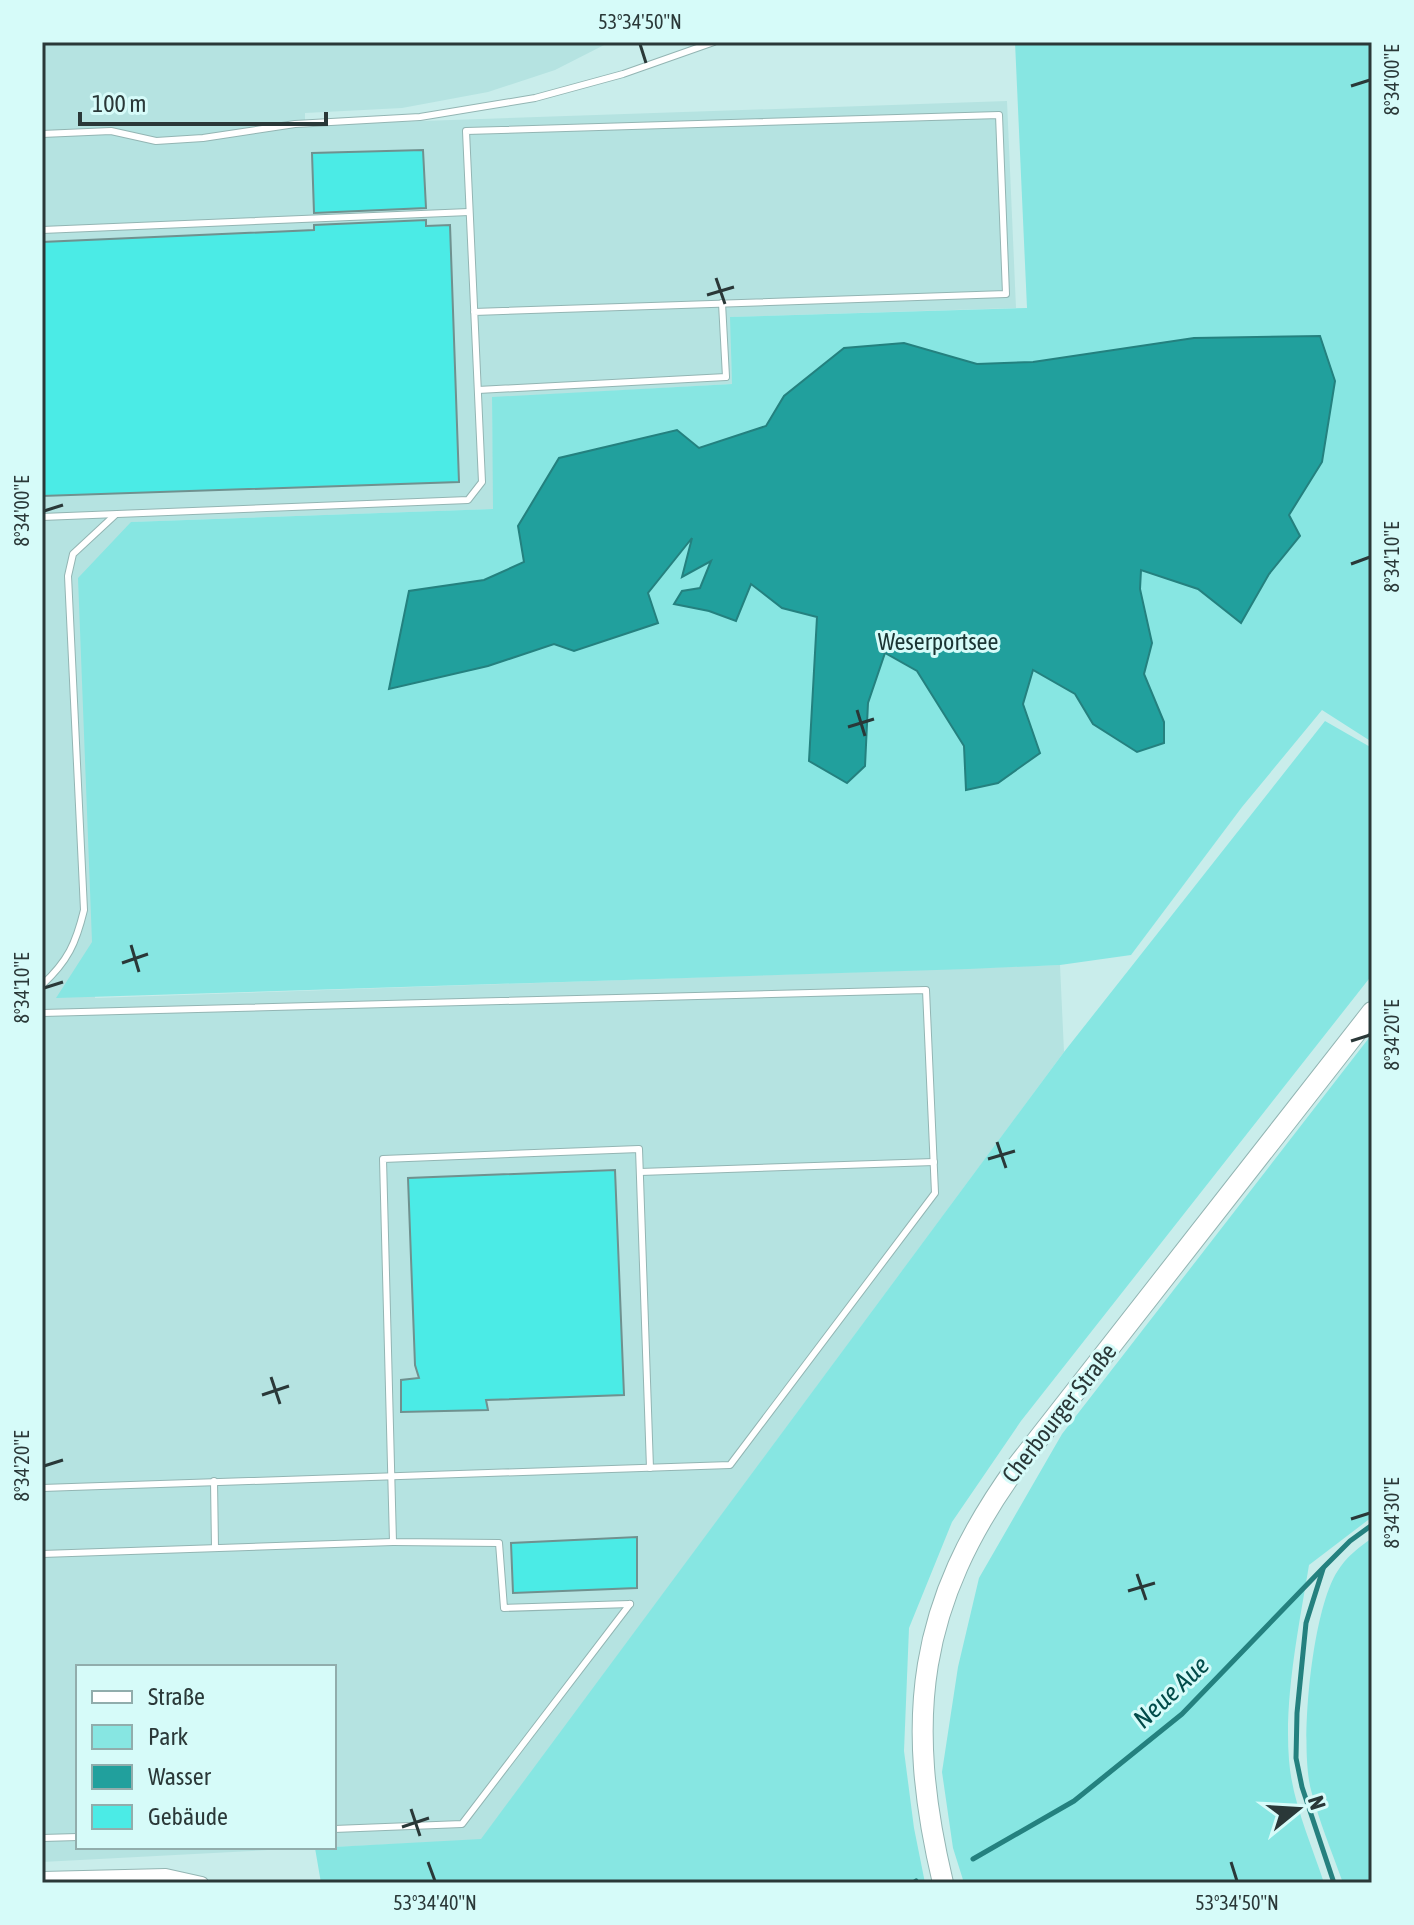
<svg xmlns="http://www.w3.org/2000/svg" width="1414" height="1925" viewBox="0 0 1414 1925" font-family="'Asap Condensed',sans-serif">
<style>
.built{fill:#b5e3e1}
.green{fill:#87e6e2}
.water{fill:#21a09d;stroke:#24817f;stroke-width:2}
.lines{fill:none;stroke-linecap:round;stroke-linejoin:round}
.stream{stroke:#24817f;stroke-width:5}
.building{fill:#4bebe6;stroke:#6f918f;stroke-width:2}
.lane-casing{stroke:#93b5b3;stroke-width:8}
.street-casing{stroke:#93b5b3;stroke-width:14}
.primary-casing{stroke:#93b5b3;stroke-width:22}
.lane{stroke:#fff;stroke-width:6}
.street{stroke:#fff;stroke-width:12}
.primary{stroke:#fff;stroke-width:20}
.ticks{fill:none;stroke:#2a3838;stroke-width:3}
.labels{text-anchor:middle;dominant-baseline:central;stroke-width:6;stroke-linejoin:round;paint-order:stroke}
.park-label{font-size:24px;fill:#1b3433;stroke:#d6fbf9}
.street-label{font-size:24px;fill:#2a3838;stroke:#d6fbf9}
.water-label{font-size:26px;font-style:italic;fill:#024c4a;stroke:#d6fbf9}
.neatline{fill:none;stroke:#2a3838;stroke-width:3}
.ticks-label{font-size:20px;text-anchor:middle;fill:#2a3838}
</style>
<rect width="100%" height="100%" fill="#c9edeb"/>
<polygon class="built" points="42,42 610,42 555,70 488,92 402,108 305,113 305,125 1007,101 1016,308 731,317 732,384 492,398 494,509 131,522 95,998 1060,965 1064,1052 481,1840 334,1847 334,1667 78,1667 78,1847 327,1847 42,1862"/>
<g class="green">
<polygon points="1015,42 1372,42 1372,742 1322,710 1242,807 1131,955 1060,965 968,969 56,998 92,942 78,578 131,522 493,509 492,397 732,384 730,317 1027,308"/>
<polygon points="1325,721 1372,748 1372,975 1021,1421 952,1522 909,1628 904,1751 914,1828 925,1883 321,1883 315,1848 481,1839 1064,1052"/>
<path d="M1372,1034V1517L1309,1565C1299,1626 1284,1698 1289,1760C1292,1801 1311,1843 1324,1883H964L953,1848L942,1772L958,1667L979,1578L1062,1434Z"/>
<path d="M1372,1538V1883H1343C1332,1852 1319,1821 1311,1790C1299,1745 1312,1611 1337,1572C1346,1557 1358,1548 1372,1538Z"/>
</g>
<polygon class="water" points="1320,336 1335,381 1322,462 1289,515 1300,536 1269,574 1241,623 1198,589 1141,570 1140,589 1152,643 1144,674 1164,722 1164,743 1137,752 1093,724 1075,694 1033,670 1023,704 1040,753 998,783 966,790 964,746 917,671 885,653 868,703 865,766 847,783 809,761 817,617 782,608 751,584 736,621 709,611 674,604 682,591 700,588 711,561 682,577 692,538 648,593 658,623 574,651 554,644 488,666 389,689 409,591 484,580 524,562 518,526 559,458 677,430 699,448 766,426 784,396 844,348 904,343 977,364 1033,362 1194,338"/>
<g class="lines">
<g class="stream">
<polyline points="1323,1569 1306,1623 1297,1713 1296,1758 1302,1787 1334,1883"/>
<polyline points="973,1859 1074,1801 1182,1714 1324,1567 1350,1541 1372,1525"/>
<polyline points="913,1883 916,1881"/>
</g>
</g>
<g class="building">
<polygon points="423,150 426,208 314,213 312,153"/>
<polygon points="426,220 426,226 450,225 459,482 42,496 42,242 314,230 314,225"/>
<polygon points="615,1170 624,1395 486,1400 488,1410 401,1412 401,1380 419,1378 415,1365 408,1178"/>
<polygon points="637,1537 637,1588 513,1593 511,1543"/>
</g>
<g class="lines">
<defs>
<g id="lane">
<polyline points="42,134 111,131 156,141 203,138 295,124 420,117 535,98 623,74 714,42"/>
<polyline points="42,230 469,212"/>
<polyline points="478,390 726,377 722,303"/>
<polyline points="42,517 468,500 482,482 466,131 999,115 1006,294 474,312"/>
<path d="M42,985C68,961 76,943 84,910L68,576L73,554L115,515"/>
<polyline points="42,1013 926,990 935,1193 730,1465 42,1488"/>
<polyline points="640,1172 934,1162"/>
<polyline points="214,1481 215,1548"/>
<polyline points="42,1554 393,1542"/>
<polyline points="630,1604 504,1608 499,1543 393,1542 383,1159 639,1149 650,1468"/>
<polyline points="334,1829 462,1824 630,1604"/>
<polyline points="42,1838 78,1837"/>
</g>
<polyline id="street" points="42,1878 166,1875 202,1883"/>
<path id="primary" d="M943,1883C904,1719 917,1604 1017,1466L1372,1012"/>
</defs>
<use href="#lane" class="lane-casing"/>
<use href="#street" class="street-casing"/>
<use href="#primary" class="primary-casing"/>
<use href="#lane" class="lane"/>
<use href="#street" class="street"/>
<use href="#primary" class="primary"/>
</g>
<path class="ticks" d="M640,44L646,63M1351,86L1370,80M716,278L725,304M707,295L734,287M44,511L63,505M1351,564L1370,557M857,710L865,736M848,727L874,719M131,945L139,972M122,963L148,954M44,988L63,982M1351,1041L1370,1035M997,1142L1006,1168M988,1159L1015,1151M271,1377L280,1404M262,1395L289,1386M44,1466L63,1460M1351,1519L1370,1513M1137,1574L1146,1600M1128,1591L1155,1583M411,1809L420,1836M402,1827L429,1818M428,1862L435,1881M1231,1862L1237,1881"/>
<g class="labels">
<g class="park-label">
<text x="938" y="641">Weserportsee</text>
</g>
<g class="street-label">
<text transform="translate(1059 1413) rotate(-52)">Cherbourger Straße</text>
</g>
<g class="water-label">
<text transform="translate(1171 1692) rotate(-43)">Neue Aue</text>
</g>
</g>
<rect width="1414" height="1925" fill="none" stroke="#d6fbf9" stroke-width="88"/>
<rect x="76" y="1665" width="260" height="184" fill="#d6fbf9" stroke="#91adac" stroke-width="2"/>
<rect x="92" y="1691" width="40" height="12" fill="#ffffff" stroke="#91adac" stroke-width="2"/>
<text x="148" y="1705" font-size="24" fill="#2a3838">Straße</text>
<rect x="92" y="1725" width="40" height="24" fill="#87e6e2" stroke="#91adac" stroke-width="2"/>
<text x="148" y="1745" font-size="24" fill="#2a3838">Park</text>
<rect x="92" y="1765" width="40" height="24" fill="#21a09d" stroke="#91adac" stroke-width="2"/>
<text x="148" y="1785" font-size="24" fill="#2a3838">Wasser</text>
<rect x="92" y="1805" width="40" height="24" fill="#4bebe6" stroke="#91adac" stroke-width="2"/>
<text x="148" y="1825" font-size="24" fill="#2a3838">Gebäude</text>
<g transform="translate(1298 1809) rotate(72)" stroke="#d6fbf9" stroke-width="6" paint-order="stroke">
<path d="M0-6L14 30L0 20L-14 30Z" fill="#2a3838"/>
<text y="-12" font-size="22" font-weight="bold" text-anchor="middle" fill="#2a3838">N</text>
</g>
<path d="M80 112v12h246v-12" fill="none" stroke="#2a3838" stroke-width="4"/>
<text x="92" y="112" font-size="24" fill="#2a3838" stroke="#d6fbf9" stroke-width="6" paint-order="stroke">100 m</text>
<rect x="44" y="44" width="1326" height="1837" class="neatline"/>
<g class="ticks-label">
<text x="640" y="29">53°34'50"N</text>
<text transform="translate(1392 80) rotate(-90)" y="7">8°34'00"E</text>
<text transform="translate(22 511) rotate(-90)" y="7">8°34'00"E</text>
<text transform="translate(1392 557) rotate(-90)" y="7">8°34'10"E</text>
<text transform="translate(22 988) rotate(-90)" y="7">8°34'10"E</text>
<text transform="translate(1392 1035) rotate(-90)" y="7">8°34'20"E</text>
<text transform="translate(22 1466) rotate(-90)" y="7">8°34'20"E</text>
<text transform="translate(1392 1513) rotate(-90)" y="7">8°34'30"E</text>
<text x="435" y="1910">53°34'40"N</text>
<text x="1237" y="1910">53°34'50"N</text>
</g>
</svg>
